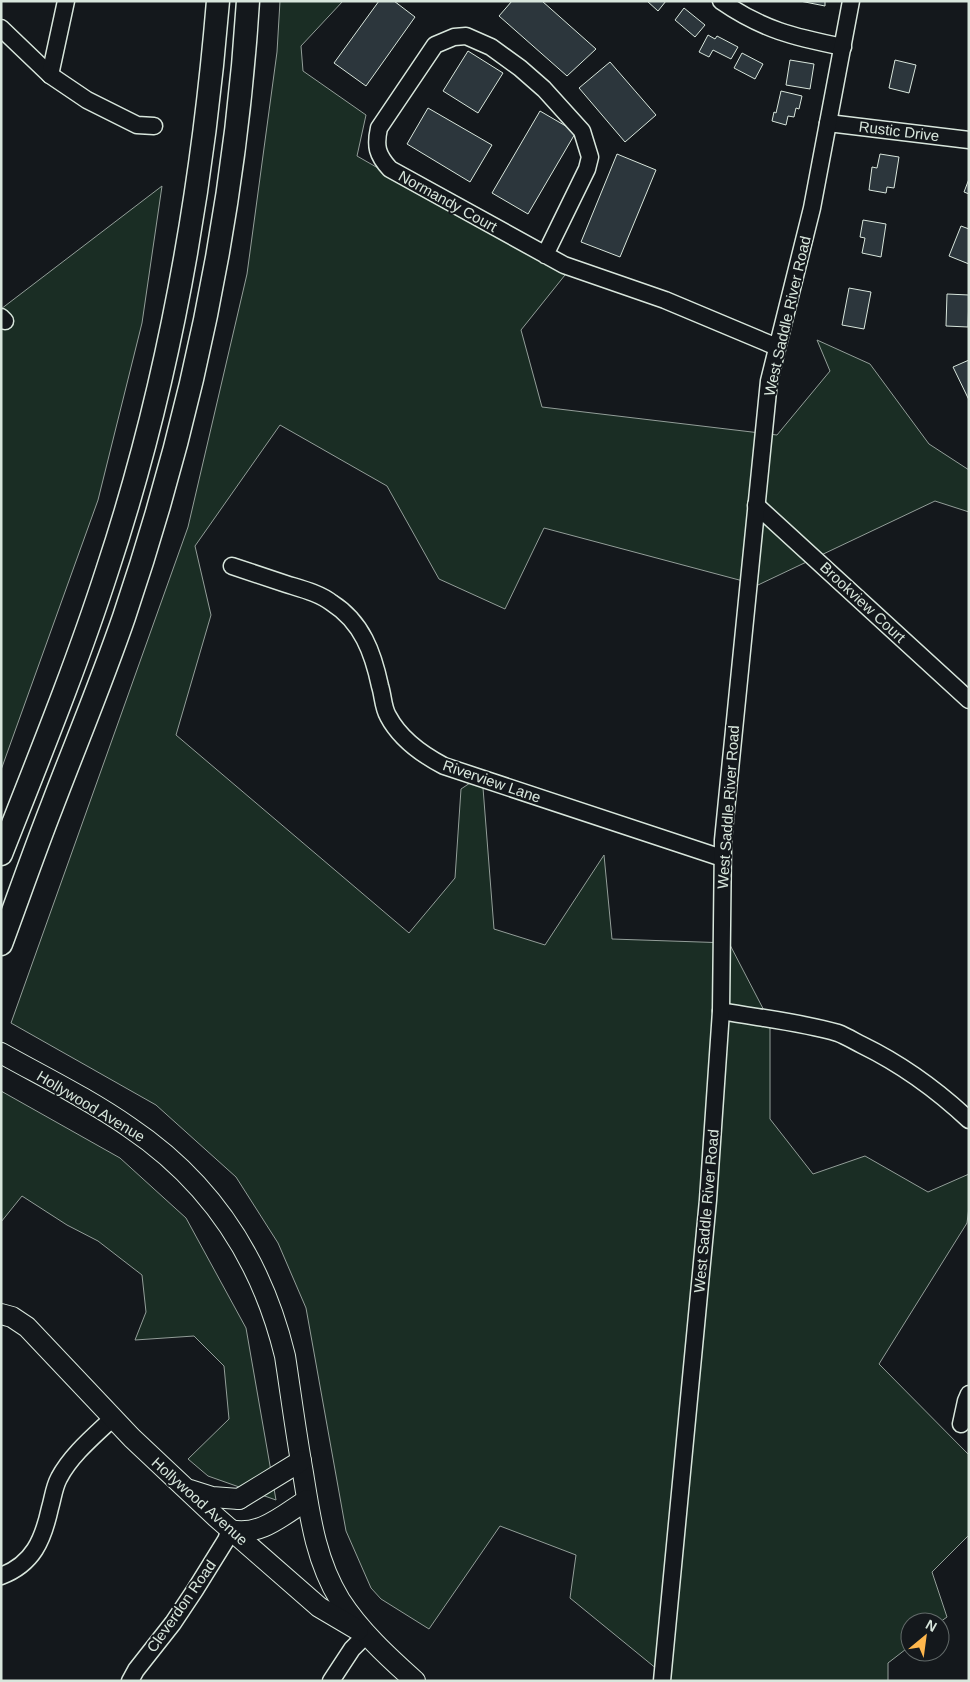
<svg xmlns="http://www.w3.org/2000/svg" width="970" height="1682" viewBox="0 0 970 1682" font-family="Arial,sans-serif">
<style>
.green{fill:#1a2d24;stroke:#939e99}
.building{fill:#2c363c;stroke:#d8e6dc}
.lines{fill:none;stroke-linecap:round;stroke-linejoin:round}
.minor-casing{stroke:#d8e6dc;stroke-width:19}
.major-casing{stroke:#d8e6dc;stroke-width:22}
.highway-casing{stroke:#d8e6dc;stroke-width:25}
.minor{stroke:#14181c;stroke-width:16}
.major{stroke:#14181c;stroke-width:20}
.highway{stroke:#14181c;stroke-width:22}
.labels{text-anchor:middle;dominant-baseline:central;stroke-width:4;stroke-linejoin:round;paint-order:stroke}
.street-label{font-size:15px;fill:#d8e6dc;stroke:#14181c}
</style>
<rect width="100%" height="100%" fill="#14181c"/>
<g class="green">
<polygon points="280,1 343,1 301,46 303,71 366,115 357,156 565,275 521,330 542,407 777,435 830,371 817,340 870,364 929,444 969,470 969,512 935,501 758,585 544,528 505,609 439,579 387,486 280,425 195,546 211,615 176,735 409,933 455,878 461,789 482,775 494,929 545,945 604,855 612,939 729,943 770,1022 770,1119 813,1174 865,1156 928,1192 969,1174 969,1207 967,1223 879,1364 969,1455 969,1535 932,1572 947,1617 940,1622 910,1622 910,1646 888,1663 888,1681 663,1681 663,1674 570,1598 576,1555 500,1526 429,1629 381,1599 371,1588 346,1531 306,1308 278,1243 236,1177 156,1105 11,1023 188,527 247,274 277,52"/>
<polygon points="162,186 142,323 98,500 1,770 1,309"/>
<polygon points="1,1091 120,1158 186,1218 246,1328 276,1500 208,1476 188,1459 229,1419 224,1366 194,1336 135,1340 146,1312 142,1275 98,1241 67,1225 22,1196 1,1222"/>
</g>
<g class="building">
<polygon points="379,1 394,1 415,17 366,86 334,63"/>
<polygon points="512,1 542,1 596,49 567,76 499,16"/>
<polygon points="647,1 666,1 658,11"/>
<polygon points="800,1 825,1 825,6"/>
<polygon points="684,8 705,25 695,37 675,20"/>
<polygon points="708,35 715,39 717,36 738,47 731,59 713,50 709,57 699,52"/>
<polygon points="468,51 503,73 478,113 443,91"/>
<polygon points="742,53 763,64 755,79 734,68"/>
<polygon points="790,60 814,64 810,89 786,85"/>
<polygon points="895,60 916,65 909,93 889,88"/>
<polygon points="610,62 656,115 625,142 579,88"/>
<polygon points="781,91 802,96 799,109 796,108 794,117 788,116 786,125 772,121 774,112 776,113"/>
<polygon points="428,108 492,145 470,182 407,144"/>
<polygon points="540,111 576,132 528,214 492,193"/>
<polygon points="617,154 656,170 620,257 581,242"/>
<polygon points="880,154 899,157 894,188 887,187 886,193 869,190 872,167 877,168"/>
<polygon points="969,179 969,194 964,192"/>
<polygon points="863,220 886,224 881,257 862,253 865,238 860,237"/>
<polygon points="961,226 969,229 969,264 949,256"/>
<polygon points="849,288 871,292 864,329 842,325"/>
<polygon points="947,294 969,295 968,327 946,326"/>
<polygon points="969,360 969,400 953,367"/>
</g>
<g class="lines">
<defs>
<g id="minor">
<path d="M721,1C763,30 794,37 843,47"/>
<polyline points="1,28 50,75 87,100 137,125 154,126"/>
<polyline points="50,75 66,1"/>
<polyline points="828,123 969,140"/>
<path d="M545,255L587,169L590,157L582,131L544,89L520,68L491,47L466,36L454,37L435,45L379,128C375,146 377,155 390,169L564,265L665,300L777,347"/>
<polyline points="1,317 5,321"/>
<polyline points="756,505 969,700"/>
<path d="M232,566C250,572 268,578 286,584C302,589 319,593 332,603C362,622 373,653 380,686C383,695 383,708 388,716C400,739 421,754 444,766L722,858"/>
<path d="M721,1011C759,1018 800,1022 838,1033C846,1036 854,1041 862,1045C901,1064 937,1090 969,1120"/>
<polyline points="961,1424 966,1401 969,1394"/>
<path d="M1,1576C33,1564 43,1540 50,1508C53,1498 54,1487 59,1478C71,1455 94,1436 113,1418"/>
<polyline points="130,1681 136,1670 173,1623 195,1590 226,1540 230,1530"/>
<polyline points="331,1681 352,1649 366,1635"/>
<polyline points="662,1681 708,1200 721,1011 723,840 769,381 812,208 851,1"/>
</g>
<g id="major">
<path d="M1,1053C44,1077 89,1099 129,1127C211,1182 262,1261 285,1356C291,1395 296,1434 303,1473C310,1517 316,1561 340,1600C360,1631 387,1656 415,1681"/>
<polyline points="1,1314 12,1317 27,1327 132,1438 216,1517 319,1607 358,1630"/>
<polyline points="190,1490 212,1497 239,1499"/>
<polyline points="239,1499 301,1461"/>
<path d="M230,1530C260,1537 283,1515 307,1500"/>
</g>
<g id="highway">
<path d="M1,854C38,760 76,667 107,571C168,387 202,195 218,1"/>
<path d="M1,944C18,898 34,852 52,806C76,743 102,681 124,617C191,419 235,210 248,1"/>
</g>
</defs>
<use href="#minor" class="minor-casing"/>
<use href="#major" class="major-casing"/>
<use href="#highway" class="highway-casing"/>
<use href="#minor" class="minor"/>
<use href="#major" class="major"/>
<use href="#highway" class="highway"/>
</g>
<g class="labels">
<g class="street-label">
<text transform="translate(899 131) rotate(7)">Rustic Drive</text>
<text transform="translate(448 201) rotate(29)">Normandy Court</text>
<text transform="translate(787 316) rotate(-77)">West Saddle River Road</text>
<text transform="translate(863 602) rotate(43)">Brookview Court</text>
<text transform="translate(492 781) rotate(19)">Riverview Lane</text>
<text transform="translate(728 807) rotate(-86)">West Saddle River Road</text>
<text transform="translate(91 1106) rotate(31)">Hollywood Avenue</text>
<text transform="translate(706 1211) rotate(-85)">West Saddle River Road</text>
<text transform="translate(200 1501) rotate(42)">Hollywood Avenue</text>
<text transform="translate(181 1606) rotate(-55)">Cleverdon Road</text>
</g>
</g>
<rect width="970" height="1682" fill="none" stroke="#d8e6dc" stroke-width="5"/>
<g transform="translate(925 1637) rotate(29)"><circle r="24" fill="#14181c" stroke="#626a69"/>
<path d="M0-4L9 19L0 12L-9 19Z" fill="#ffb74d"/>
<text y="-8" font-size="14" font-weight="bold" text-anchor="middle" fill="#d8e6dc">N</text>
</g>
</svg>
